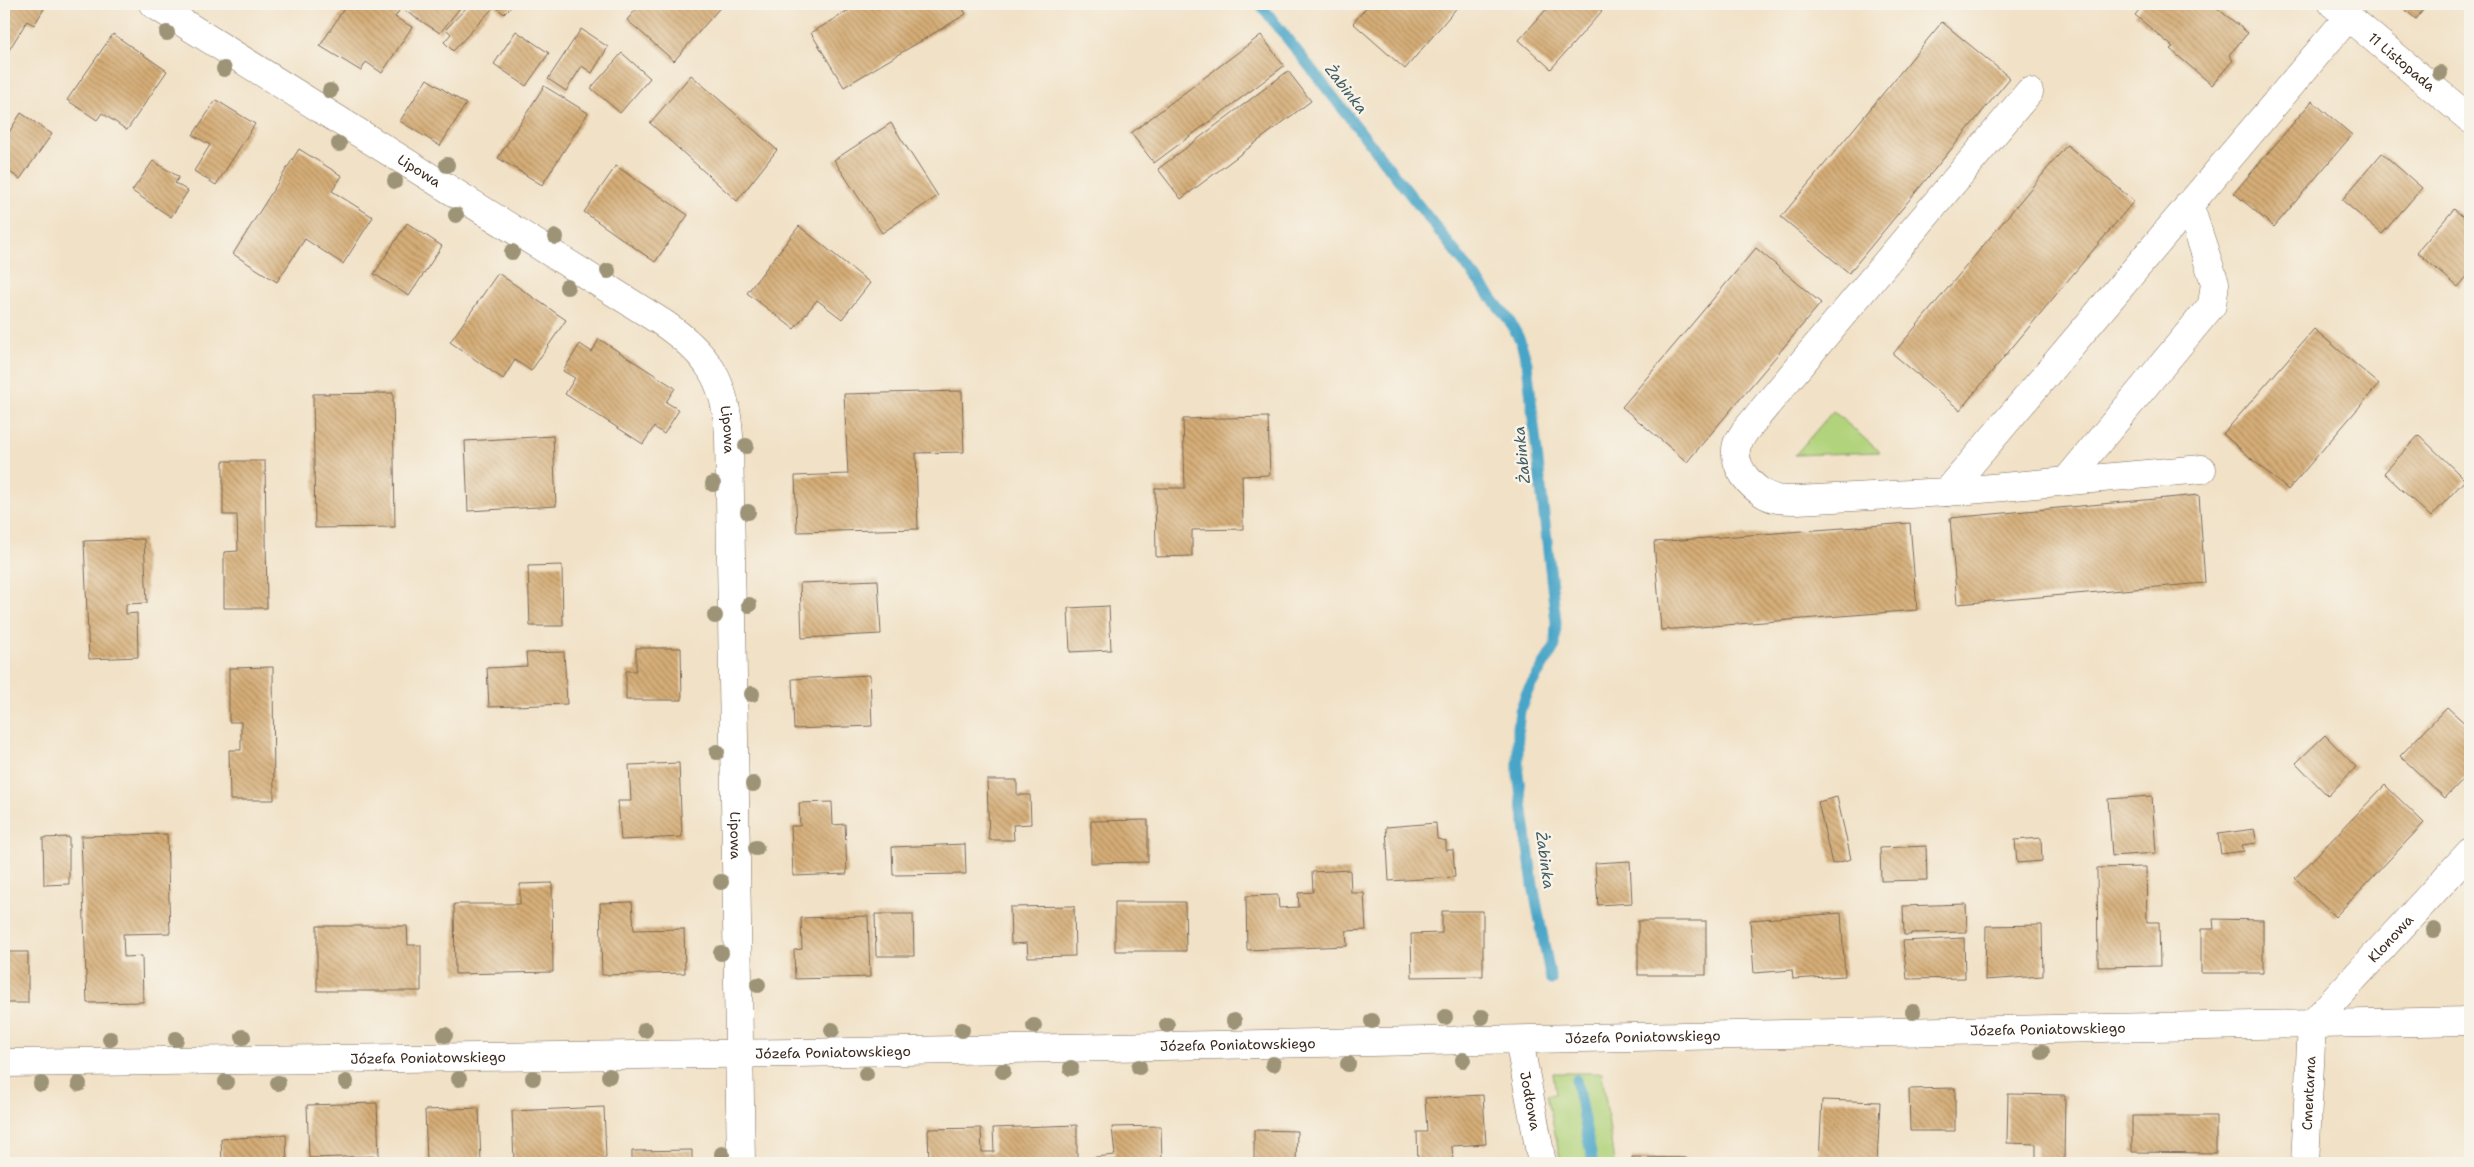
<svg xmlns="http://www.w3.org/2000/svg" width="2474" height="1167" viewBox="0 0 2474 1167" font-family="'Shantell Sans',sans-serif">
<style>
.grass{fill:#b1d37b;stroke:#767e4c}
.lines{fill:none;stroke-linecap:round;stroke-linejoin:round}
.stream{stroke:#48a5c7;stroke-width:11}
.building{fill:url(#building-back-hatch)}
.minor-casing{stroke:#7b6a59;stroke-width:29}
.minor{stroke:#fff;stroke-width:28}
.tree{fill:#9d9376}
.labels{text-anchor:middle;dominant-baseline:central;stroke-width:5;stroke-linejoin:round;paint-order:stroke}
.street-label{font-size:14px;fill:#3b2a1e;stroke:#f7f3e8}
.water-label{font-size:15px;font-style:italic;fill:#405b62;stroke:#f7f3e8}
</style>
<defs>
<pattern id="building-back-hatch" width="6" height="6" patternUnits="userSpaceOnUse" patternTransform="scale(1.25)"><rect width="6" height="6" fill="#d5ad77"/><path d="M-1 5l2 2M0 0l6 6M5-1l2 2" fill="none" stroke="#ae8d61"/></pattern>
</defs>
<rect width="100%" height="100%" fill="#f7f3e8"/>
<filter id="ink" filterUnits="userSpaceOnUse"><feTurbulence type="fractalNoise" baseFrequency=".02" numOctaves="2"/><feDisplacementMap in="SourceGraphic" scale="10" xChannelSelector="R" yChannelSelector="G"/><feConvolveMatrix kernelMatrix="1 2 1 2 8 2 1 2 1" color-interpolation-filters="sRGB"/></filter>
<filter id="wash" filterUnits="userSpaceOnUse"><feTurbulence type="fractalNoise" baseFrequency=".0096" numOctaves="4" result="noise"/><feDisplacementMap in="SourceGraphic" scale="20" xChannelSelector="R" yChannelSelector="G"/><feGaussianBlur stdDeviation="1.12" result="paint"/><feColorMatrix in="noise" values="0 0 0 0 0 0 0 0 0 0 0 0 0 0 0 0 0 1.4 0 .05"/><feComposite in="paint" operator="in"/></filter>
<g filter="url(#wash)">
<rect width="100%" height="100%" fill="#f1e1c6"/>
<g class="grass">
<polygon points="1833,411 1880,452 1795,455"/>
<polygon points="1553,1073 1602,1073 1614,1163 1561,1163 1547,1095 1556,1094"/>
</g>
<g class="lines">
<g class="stream">
<polyline points="1260,4 1509,320 1520,340 1527,363 1556,622 1555,646 1527,692 1520,711 1518,728 1518,774 1533,885 1551,980"/>
<polyline points="1576,1080 1593,1163"/>
</g>
</g>
<g id="blocks">
<g class="building">
<polygon points="4,4 47,4 34,25 27,21 4,58"/>
<polygon points="347,4 388,4 399,11 395,17 412,27 382,73 366,62 361,71 320,46"/>
<polygon points="402,4 463,4 440,33 399,7"/>
<polygon points="470,4 489,4 493,8 453,51 444,42 451,34 446,29"/>
<polygon points="492,4 514,4 504,14"/>
<polygon points="634,4 723,4 674,61 627,20 638,7"/>
<polygon points="860,4 960,4 966,14 844,87 811,33"/>
<polygon points="1369,4 1460,4 1405,69 1353,23"/>
<polygon points="1551,4 1594,4 1602,11 1551,69 1519,40"/>
<polygon points="2144,4 2212,4 2248,33 2229,55 2233,60 2212,85 2170,49 2173,47 2135,15"/>
<polygon points="2398,4 2428,4 2416,19"/>
<polygon points="1942,22 2010,78 1849,273 1781,217"/>
<polygon points="581,29 608,47 592,73 582,66 566,91 548,79"/>
<polygon points="516,31 549,53 526,86 494,64"/>
<polygon points="113,34 167,71 127,130 102,113 97,120 67,100"/>
<polygon points="1261,35 1284,66 1154,163 1131,133"/>
<polygon points="622,53 650,78 620,113 591,88"/>
<polygon points="1288,71 1311,101 1181,199 1158,169"/>
<polygon points="691,75 777,150 737,201 650,123"/>
<polygon points="427,79 466,104 440,146 400,121"/>
<polygon points="544,86 588,113 542,185 498,158"/>
<polygon points="216,100 255,124 216,185 194,171 210,145 193,135"/>
<polygon points="2312,101 2352,135 2274,227 2234,193"/>
<polygon points="21,113 52,134 20,179 4,168 4,140"/>
<polygon points="891,123 938,196 882,233 834,160"/>
<polygon points="2067,145 2134,201 1960,410 1893,354"/>
<polygon points="299,149 342,176 332,191 373,217 343,264 305,239 277,282 233,254"/>
<polygon points="2382,153 2422,188 2382,234 2342,200"/>
<polygon points="153,161 179,177 175,183 188,191 171,217 132,191"/>
<polygon points="616,166 688,215 655,262 584,212"/>
<polygon points="2454,209 2470,223 2470,273 2458,287 2417,252"/>
<polygon points="407,223 442,246 409,296 374,274"/>
<polygon points="799,226 870,283 842,319 817,300 794,329 747,293"/>
<polygon points="1756,248 1821,303 1687,462 1622,407"/>
<polygon points="498,273 566,320 531,371 515,360 503,379 450,342"/>
<polygon points="2314,329 2379,384 2288,490 2223,434"/>
<polygon points="599,339 675,388 666,402 679,410 664,434 654,427 643,444 565,394 575,378 563,371 580,344 592,352"/>
<polygon points="962,391 964,452 916,453 918,529 797,532 795,476 848,474 844,394"/>
<polygon points="393,393 395,527 315,528 313,394"/>
<polygon points="1268,417 1270,475 1242,476 1243,529 1192,530 1192,556 1156,557 1155,488 1185,488 1183,419"/>
<polygon points="2419,435 2465,480 2431,517 2384,473"/>
<polygon points="553,436 556,506 468,511 465,441"/>
<polygon points="223,461 265,461 267,608 224,608 224,552 238,551 237,515 223,515"/>
<polygon points="2199,495 2205,583 1957,604 1950,518"/>
<polygon points="1910,523 1917,610 1661,630 1654,542"/>
<polygon points="144,539 147,603 126,604 126,614 137,613 138,657 89,659 84,541"/>
<polygon points="562,565 563,626 530,626 528,566"/>
<polygon points="878,580 881,634 802,638 800,583"/>
<polygon points="1109,606 1111,650 1070,652 1068,608"/>
<polygon points="636,648 681,648 682,700 626,700 626,671 636,671"/>
<polygon points="564,652 567,704 489,707 487,668 527,666 526,653"/>
<polygon points="273,667 274,800 230,800 229,750 241,750 241,722 229,722 229,668"/>
<polygon points="870,675 872,726 794,729 792,679"/>
<polygon points="2447,707 2470,728 2470,772 2445,798 2400,756"/>
<polygon points="2325,735 2356,767 2328,796 2296,763"/>
<polygon points="679,763 682,837 621,840 618,801 631,801 629,765"/>
<polygon points="987,780 1017,780 1017,795 1030,795 1031,824 1013,825 1014,840 989,840"/>
<polygon points="2385,785 2424,823 2335,917 2295,878"/>
<polygon points="2152,796 2156,853 2112,856 2108,799"/>
<polygon points="1837,797 1851,859 1832,864 1818,802"/>
<polygon points="832,802 833,825 845,824 847,874 793,876 791,826 800,826 799,803"/>
<polygon points="1148,820 1148,862 1091,863 1091,821"/>
<polygon points="1436,823 1437,839 1446,841 1446,850 1453,850 1455,877 1389,881 1386,827"/>
<polygon points="2254,829 2257,843 2242,845 2244,851 2221,854 2218,834"/>
<polygon points="167,834 170,933 123,934 124,957 142,956 143,1002 87,1003 81,836"/>
<polygon points="69,837 69,884 44,885 43,838"/>
<polygon points="2041,838 2042,861 2017,863 2015,840"/>
<polygon points="965,844 966,874 893,875 892,847"/>
<polygon points="1926,846 1927,880 1881,881 1880,848"/>
<polygon points="1630,861 1632,903 1598,905 1595,863"/>
<polygon points="2146,867 2147,922 2159,922 2160,966 2098,967 2097,868"/>
<polygon points="1350,870 1351,893 1364,893 1366,930 1346,931 1347,946 1247,950 1246,896 1278,895 1279,908 1299,907 1298,893 1313,892 1312,872"/>
<polygon points="552,883 553,972 455,974 454,904 520,904 520,884"/>
<polygon points="632,902 634,930 684,929 685,973 602,975 600,903"/>
<polygon points="1115,902 1185,902 1186,951 1115,951"/>
<polygon points="1966,904 1967,932 1911,933 1911,935 1904,935 1903,906"/>
<polygon points="1074,906 1075,956 1028,957 1027,943 1011,944 1010,907"/>
<polygon points="1442,911 1483,911 1483,976 1412,977 1411,934 1442,933"/>
<polygon points="1841,913 1845,976 1793,979 1792,970 1754,973 1750,920"/>
<polygon points="875,914 913,914 914,956 876,956"/>
<polygon points="868,916 870,977 795,979 794,950 802,949 801,918"/>
<polygon points="2213,919 2263,920 2263,973 2201,973 2201,929 2214,929"/>
<rect x="1638" y="921" width="68" height="54"/>
<polygon points="2042,925 2043,976 1985,980 1986,926"/>
<polygon points="317,926 407,926 408,945 421,945 421,991 317,991"/>
<polygon points="1964,938 1965,978 1907,979 1903,941"/>
<rect x="4" y="952" width="24" height="51"/>
<polygon points="1955,1088 1955,1131 1910,1131 1909,1089"/>
<polygon points="2008,1094 2065,1095 2064,1161 2036,1160 2036,1144 2007,1143"/>
<polygon points="1483,1095 1486,1144 1452,1146 1453,1163 1418,1163 1417,1132 1427,1132 1425,1098"/>
<polygon points="1822,1100 1880,1102 1877,1163 1819,1163"/>
<polygon points="377,1103 379,1156 309,1158 307,1105"/>
<polygon points="604,1107 606,1158 594,1159 594,1163 514,1163 512,1111"/>
<polygon points="479,1108 481,1163 427,1163 425,1110"/>
<polygon points="2132,1116 2216,1116 2216,1153 2132,1152"/>
<polygon points="1077,1125 1077,1159 1115,1155 1112,1127 1161,1126 1162,1163 929,1163 928,1129 981,1128 982,1152 994,1152 993,1128"/>
<polygon points="1254,1130 1297,1131 1296,1163 1254,1163"/>
<polygon points="286,1135 287,1163 222,1163 221,1139"/>
<polygon points="692,1150 692,1163 632,1163 632,1151"/>
<polygon points="1632,1157 1686,1158 1686,1163 1632,1163"/>
</g>
</g>
</g>
<g filter="url(#ink)">
<use href="#blocks" fill-opacity="0" stroke="#7b6a59" stroke-width="1"/>
<g class="lines">
<defs>
<g id="minor">
<path id="s1" d="M153,4L663,323C708,354 726,381 729,436L741,1163"/>
<path id="s2" d="M2333,4L2470,119"/>
<path d="M2029,92L1745,431C1743,435 1739,440 1737,444C1730,467 1756,495 1777,499C1783,500 1790,500 1797,500L1947,492L2349,16"/>
<polyline points="2066,481 2212,305 2215,283 2189,204"/>
<polyline points="1947,492 2202,469"/>
<path id="s3" d="M2312,1024L2470,852"/>
<path id="s4" d="M1519,1040L1542,1163"/>
<path id="s5" d="M4,1063L796,1053L2470,1021"/>
<path id="s6" d="M2305,1163L2312,1024"/>
</g>
</defs>
<use href="#minor" class="minor-casing"/>
<use href="#minor" class="minor"/>
</g>
<g class="tree">
<circle cx="167" cy="33" r="8"/>
<circle cx="224" cy="69" r="8"/>
<circle cx="2440" cy="73" r="8"/>
<circle cx="330" cy="91" r="8"/>
<circle cx="339" cy="144" r="8"/>
<circle cx="447" cy="165" r="8"/>
<circle cx="395" cy="181" r="8"/>
<circle cx="456" cy="215" r="8"/>
<circle cx="556" cy="237" r="8"/>
<circle cx="512" cy="252" r="8"/>
<circle cx="608" cy="271" r="8"/>
<circle cx="567" cy="287" r="8"/>
<circle cx="746" cy="446" r="8"/>
<circle cx="713" cy="484" r="8"/>
<circle cx="748" cy="512" r="8"/>
<circle cx="749" cy="605" r="8"/>
<circle cx="715" cy="616" r="8"/>
<circle cx="752" cy="694" r="8"/>
<circle cx="717" cy="752" r="8"/>
<circle cx="753" cy="784" r="8"/>
<circle cx="756" cy="848" r="8"/>
<circle cx="721" cy="882" r="8"/>
<circle cx="2434" cy="930" r="8"/>
<circle cx="721" cy="953" r="8"/>
<circle cx="758" cy="985" r="8"/>
<circle cx="1913" cy="1012" r="8"/>
<circle cx="1445" cy="1017" r="8"/>
<circle cx="1482" cy="1017" r="8"/>
<circle cx="1234" cy="1021" r="8"/>
<circle cx="1372" cy="1021" r="8"/>
<circle cx="1167" cy="1025" r="8"/>
<circle cx="1034" cy="1026" r="8"/>
<circle cx="645" cy="1030" r="8"/>
<circle cx="832" cy="1030" r="8"/>
<circle cx="962" cy="1030" r="8"/>
<circle cx="445" cy="1035" r="8"/>
<circle cx="243" cy="1037" r="8"/>
<circle cx="110" cy="1039" r="8"/>
<circle cx="176" cy="1039" r="8"/>
<circle cx="2042" cy="1052" r="8"/>
<circle cx="1463" cy="1060" r="8"/>
<circle cx="1273" cy="1064" r="8"/>
<circle cx="1348" cy="1064" r="8"/>
<circle cx="1139" cy="1067" r="8"/>
<circle cx="1071" cy="1068" r="8"/>
<circle cx="1003" cy="1071" r="8"/>
<circle cx="866" cy="1074" r="8"/>
<circle cx="609" cy="1076" r="8"/>
<circle cx="533" cy="1078" r="8"/>
<circle cx="459" cy="1079" r="8"/>
<circle cx="226" cy="1082" r="8"/>
<circle cx="346" cy="1082" r="8"/>
<circle cx="278" cy="1083" r="8"/>
<circle cx="41" cy="1084" r="8"/>
<circle cx="79" cy="1084" r="8"/>
<circle cx="722" cy="1154" r="8"/>
</g>
</g>
<g class="labels">
<g class="street-label">
<text stroke="none"><textPath href="#s2" startOffset="90">11 Listopada</textPath></text>
<text stroke="none"><textPath href="#s1" startOffset="314">Lipowa</textPath></text>
<text stroke="none"><textPath href="#s1" startOffset="732">Lipowa</textPath></text>
<text stroke="none"><textPath href="#s1" startOffset="1138">Lipowa</textPath></text>
<text stroke="none"><textPath href="#s3" startOffset="116">Klonowa</textPath></text>
<text stroke="none"><textPath href="#s5" startOffset="2044">Józefa Poniatowskiego</textPath></text>
<text stroke="none"><textPath href="#s5" startOffset="1639">Józefa Poniatowskiego</textPath></text>
<text stroke="none"><textPath href="#s5" startOffset="1234">Józefa Poniatowskiego</textPath></text>
<text stroke="none"><textPath href="#s5" startOffset="829">Józefa Poniatowskiego</textPath></text>
<text stroke="none"><textPath href="#s5" startOffset="424">Józefa Poniatowskiego</textPath></text>
<text stroke="none"><textPath href="#s6" startOffset="70">Cmentarna</textPath></text>
<text stroke="none"><textPath href="#s4" startOffset="62">Jodłowa</textPath></text>
</g>
<g class="water-label">
<text transform="translate(1346 89) rotate(52)">Żabinka</text>
<text transform="translate(1522 455) rotate(-96)">Żabinka</text>
<text transform="translate(1545 860) rotate(82)">Żabinka</text>
</g>
</g>
<rect width="2474" height="1167" fill="none" stroke="#f7f3e8" stroke-width="20"/>
</svg>
